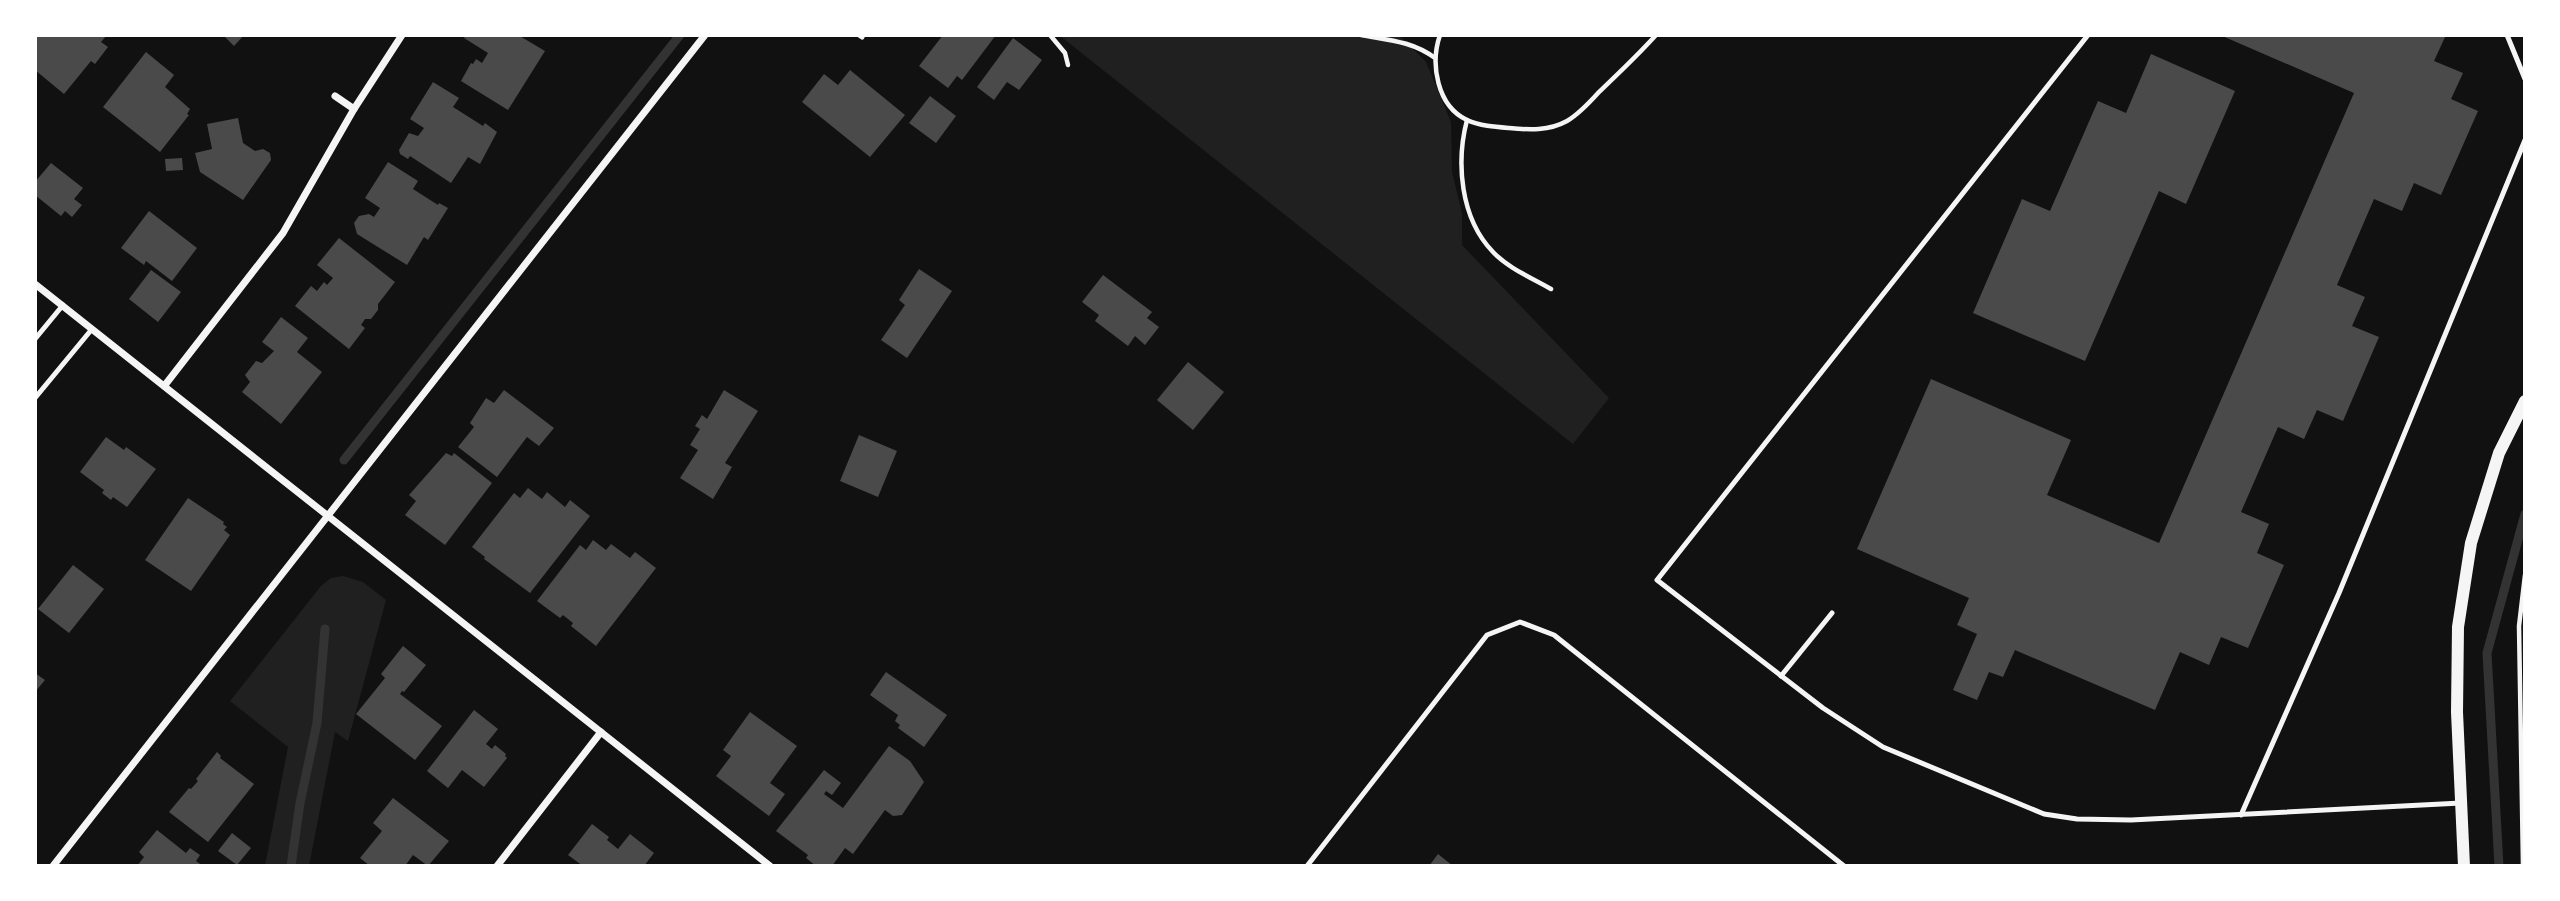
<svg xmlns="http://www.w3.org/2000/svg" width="2560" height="901" viewBox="0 0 2560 901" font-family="'IBM Plex Serif',serif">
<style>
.green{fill:#202020}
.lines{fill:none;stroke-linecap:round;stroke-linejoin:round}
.stream{stroke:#333;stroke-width:9}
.building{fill:#4a4a4a}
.path{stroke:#f5f5f5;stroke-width:4.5}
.service{stroke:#f5f5f5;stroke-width:5}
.minor{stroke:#f5f5f5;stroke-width:7}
.tertiary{stroke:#f5f5f5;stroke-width:12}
</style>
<rect width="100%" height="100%" fill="#111"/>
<g class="green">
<polygon points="1059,35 1399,35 1426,62 1451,122 1452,172 1462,213 1462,245 1609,398 1573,444"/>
<polygon points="343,576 363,582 386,600 348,741 335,732 309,866 265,866 288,747 230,701 321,586 331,578"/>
</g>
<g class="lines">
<g class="stream">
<polyline points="344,460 680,35"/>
<polyline points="291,866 300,803 317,723 325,629"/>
<polyline points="2499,866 2487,653 2525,514"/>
</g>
</g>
<g class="building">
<polygon points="35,35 107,35 101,42 108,47 95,64 91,61 64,94 35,70"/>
<polygon points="223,35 244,35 234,46"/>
<polygon points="466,35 518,35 545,51 508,110 461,81 471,63 473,64 476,59 482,63 488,53 464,38"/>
<polygon points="943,35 996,35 962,80 957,76 948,88 919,66"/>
<polygon points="2220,35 2446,35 2434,61 2463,73 2451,99 2478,111 2441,195 2414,183 2402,211 2374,199 2337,285 2365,297 2352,326 2379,337 2343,421 2317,410 2304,439 2278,427 2241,512 2269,524 2257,553 2284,565 2248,648 2221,637 2209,665 2180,652 2155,710 2015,650 2003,677 1989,672 1977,700 1953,690 1977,634 1957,625 1969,598 1857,549 1931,379 2071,440 2047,495 2159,543 2354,93"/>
<polygon points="1013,38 1042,60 1019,90 1007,82 994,100 977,87"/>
<polygon points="146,52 174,75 165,87 190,109 187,114 189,115 160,152 103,107"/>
<polygon points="2151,54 2235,91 2186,204 2159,191 2085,361 1973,313 2022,199 2050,211 2098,101 2126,113"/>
<polygon points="850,70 905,115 870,157 802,102 824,74 838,85"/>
<polygon points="433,82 459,98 453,107 483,126 485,123 497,132 480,164 468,157 451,183 410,156 408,159 400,154 399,150 409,133 418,136 424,128 410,119"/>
<polygon points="930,96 956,116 936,143 909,123"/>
<polygon points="238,118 243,143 255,151 263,149 270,153 271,160 243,200 200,172 195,153 212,149 207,124"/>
<polygon points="182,158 183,170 166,171 165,159"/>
<polygon points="388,162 418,181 413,189 438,205 439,203 448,208 428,240 424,237 407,265 357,234 354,223 359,216 369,214 374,217 380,208 365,198"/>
<polygon points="51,163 83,188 74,199 82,205 72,217 65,211 61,216 35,195 35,182"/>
<polygon points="149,211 197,248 172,281 146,261 144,265 121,248"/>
<polygon points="339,238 395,282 378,304 378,310 371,319 365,319 361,325 365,328 349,349 295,306 311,286 317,291 324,282 327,285 333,278 317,265"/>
<polygon points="919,269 952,291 907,358 881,340 905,305 899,300"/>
<polygon points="151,270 181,292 158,322 129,299"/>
<polygon points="1103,275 1152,312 1147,318 1159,327 1145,345 1135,336 1128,346 1095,321 1099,315 1082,302"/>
<polygon points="281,317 308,338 297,352 322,372 281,424 242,392 250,382 245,375 256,361 262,363 274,351 262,342"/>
<polygon points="1188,362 1224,392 1193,430 1157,400"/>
<polygon points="504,390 554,428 539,446 527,437 497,477 458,447 474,427 470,423 486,398 494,403"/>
<polygon points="724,390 758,411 725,463 732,467 713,499 680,478 698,450 690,445 700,429 695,426 702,415 707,419"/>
<polygon points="859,435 897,451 878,497 840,481"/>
<polygon points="106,437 124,450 126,447 156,469 127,507 113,497 111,500 102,493 104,490 80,472"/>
<polygon points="446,453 452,456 454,453 492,483 445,545 405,515 416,501 409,495"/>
<polygon points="528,488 542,499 547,492 565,507 570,500 590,516 530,593 484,559 485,557 472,547 514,493 520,498"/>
<polygon points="188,498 224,522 223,524 227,527 224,530 230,535 191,591 145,560"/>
<polygon points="593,540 606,550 611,544 630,558 635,552 656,568 596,646 571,626 573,623 563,615 560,618 537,601 580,545 586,550"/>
<polygon points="73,565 104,589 69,633 38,609"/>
<polygon points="403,646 426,665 404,692 402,691 400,694 442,726 415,760 356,714 385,678 381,674"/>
<polygon points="886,672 947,715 924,747 898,728 900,725 895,721 898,715 870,695"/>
<polygon points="35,673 45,680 35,692"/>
<polygon points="474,710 498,729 486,744 492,749 495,745 506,754 505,756 507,758 484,787 462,770 448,788 427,771"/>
<polygon points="750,712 797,746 770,783 785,794 769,816 716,776 731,756 723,750"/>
<polygon points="889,746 910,761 924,782 902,815 893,816 885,810 853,854 845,848 832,866 816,866 806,858 808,855 776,831 824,770 841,783 832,795 826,791 824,794 843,808"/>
<polygon points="217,752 221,756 220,758 254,784 208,842 169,812 189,788 191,789 198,781 196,779"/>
<polygon points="393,798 449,841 428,866 413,855 405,866 370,866 360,858 382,831 373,823"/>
<polygon points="592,824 609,837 607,840 618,849 630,834 654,853 644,866 583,866 568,855"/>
<polygon points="157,830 186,853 190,848 200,855 196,861 203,866 137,866 144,857 139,852"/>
<polygon points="232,833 251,848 237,865 218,851"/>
<polygon points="1438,854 1453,866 1429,866"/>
</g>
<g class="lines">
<g class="path">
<polyline points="1050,35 1065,53 1068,65"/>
<path d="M1361,35C1388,40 1412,41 1435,58"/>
<path d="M1440,35C1430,64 1437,106 1467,120C1480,126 1495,127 1509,128C1529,130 1549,131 1567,121C1579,114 1590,102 1599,92C1619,73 1638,55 1656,35"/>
<path d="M1467,120C1456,162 1460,218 1493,252C1508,268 1532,278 1551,289"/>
<polyline points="2523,866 2519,626 2525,575"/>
</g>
<g class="service">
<polyline points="859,35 862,37"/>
<polyline points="2088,35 1657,580 1823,708 1883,747 2044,814 2077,819 2131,820 2461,803"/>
<polyline points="2507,35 2525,79"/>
<polyline points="35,339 63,305"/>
<polyline points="35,398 92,329"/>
<polyline points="1781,676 1832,613"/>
<polyline points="2241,815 2339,593 2525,140"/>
<polyline points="1307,866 1487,635 1520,622 1554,635 1844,866"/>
</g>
<g class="minor">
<polyline points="354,109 402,35"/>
<polyline points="35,284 770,866"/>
<polyline points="165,385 283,233 354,109 335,96"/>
<polyline points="53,866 705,35"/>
<polyline points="497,866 601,732"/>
</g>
<polyline class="tertiary" points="2464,866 2457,712 2458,627 2471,543 2499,453 2525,401"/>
</g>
<rect width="2560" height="901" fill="none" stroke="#ffffff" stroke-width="74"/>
</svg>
